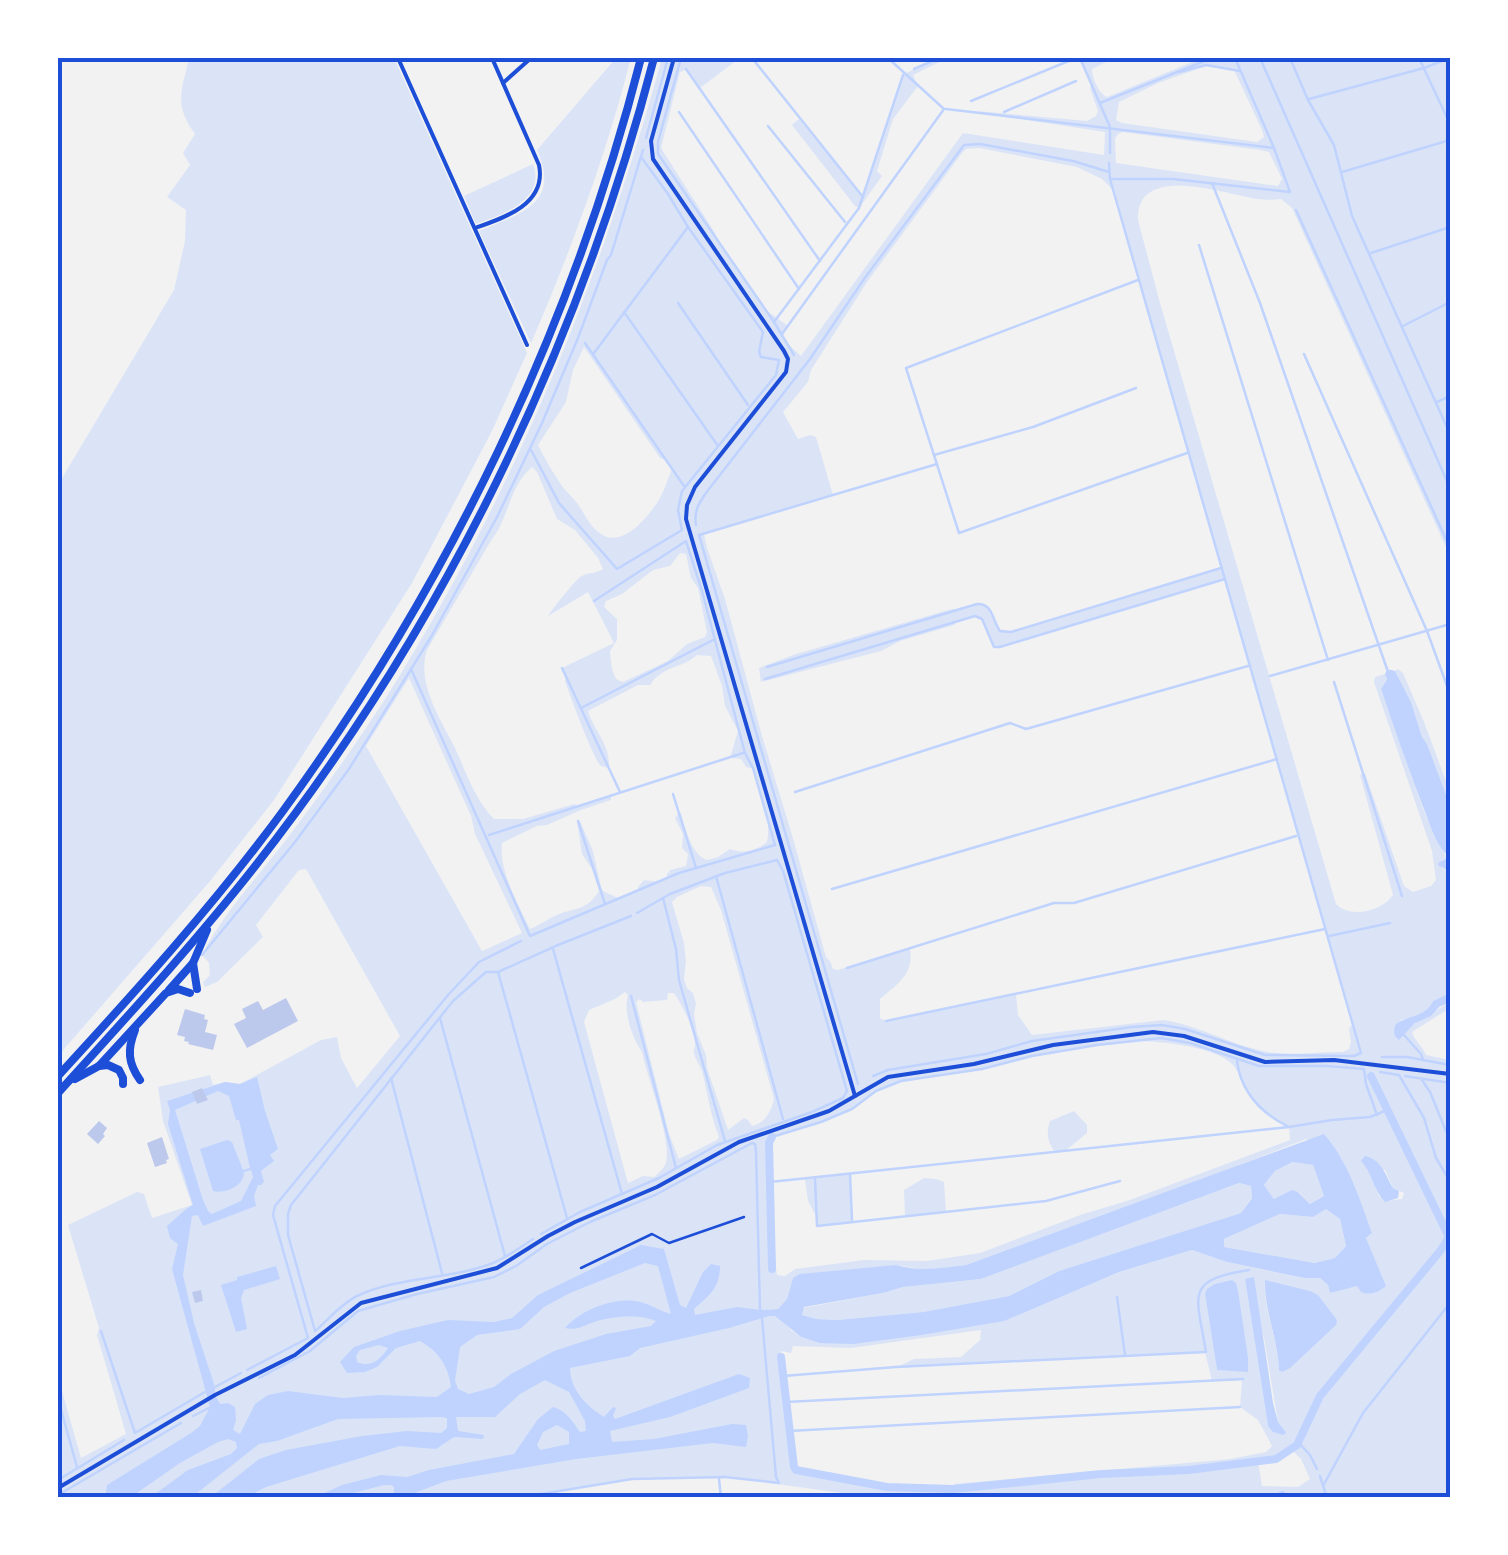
<svg xmlns="http://www.w3.org/2000/svg" width="1508" height="1555" viewBox="0 0 1508 1555" font-family="Barlow,sans-serif">
<style>
.green{fill:#dbe4f7;fill-rule:evenodd}
.water{fill:#bfd3fe;fill-rule:evenodd}
.lines{fill:none;stroke-linecap:round;stroke-linejoin:round}
.stream{stroke:#bfd3fe;stroke-width:2.5}
.canal{stroke:#bfd3fe;stroke-width:8}
.building{fill:#bdc9ec}
.path{stroke:#1d4ed8;stroke-width:2.5}
.minor{stroke:#1d4ed8;stroke-width:4}
.motorway{stroke:#1d4ed8;stroke-width:8}
.neatline{fill:none;stroke:#1d4ed8;stroke-width:4}
</style>
<rect width="100%" height="100%" fill="#f2f2f2"/>
<g class="green">
<path d="M189,58H394L527,353L492,431L412,583L274,800L211,880L58,1056V485L174,290L185,241L186,210L167,197L190,165L183,153L195,134C173,104 182,91 189,58Z"/>
<path d="M616,58H631C606,155 571,251 531,343L479,231C521,213 561,204 537,150Z"/>
<path d="M662,58H737V60L700,88L686,70L680,72L661,148L715,233L717,240L767,311L788,326L782,335L789,345L801,356L963,133L1104,155L1105,132L980,113L978,111L1087,121L1096,116L1098,111L1090,88L1092,84L1080,58H1114L1092,69C1092,78 1099,94 1107,97L1202,58H1450V556L1292,208L1281,199C1273,200 1266,200 1257,199C1225,194 1136,162 1138,220L1160,303L1336,904C1351,919 1382,911 1393,895L1360,775L1365,773L1404,886L1413,892L1431,886L1436,880L1432,851L1374,682L1375,677L1385,674L1387,678L1381,689C1396,731 1410,774 1426,816C1432,830 1443,844 1446,859L1439,862L1443,869L1450,872V883L1447,886L1450,893V993L1433,1001C1428,1014 1414,1017 1401,1020L1399,1040L1415,1023L1450,1002V1008L1412,1032C1415,1042 1423,1046 1426,1055L1450,1060V1497L878,1498L725,1477L632,1479L517,1498L58,1497V1377L81,1458L126,1434L97,1335L99,1328L68,1225L137,1192L144,1194L152,1218L192,1205L163,1121L158,1087L210,1075L213,1085L225,1082L240,1084L321,1040L337,1037L341,1058L357,1088L400,1036L306,869L299,870L256,925L263,937L217,982L205,987L203,982L210,975L209,963L202,955C223,914 254,881 282,845C319,797 354,747 387,696C513,494 599,286 662,58ZM1206,66L1234,70L1262,130L1264,137L1257,142L1122,123L1116,120L1119,102L1158,83ZM1123,132L1260,150L1269,152L1282,179L1278,186L1116,163L1115,139L1118,134ZM979,148L1077,167L1102,179L1114,191L1221,567L1011,632L1000,631L986,605C974,602 964,611 952,609L796,654L759,668L761,682L881,651L900,641L954,625L957,621L975,616L982,619L994,647H1000L1225,579L1353,1024L1349,1028L1351,1042L1349,1049L1343,1052C1317,1051 1288,1057 1263,1051C1229,1044 1198,1025 1163,1020L1032,1035L1018,1015L1016,994L886,1021L880,1018V999C898,983 914,975 910,948L838,970L833,969L830,961L826,957L792,835L762,736L725,599L707,548L704,534L833,495L816,437L810,435L798,439L783,412L808,382L811,370L867,282L962,153L966,149ZM584,347L660,458L665,460L672,469C668,478 665,489 660,498C649,516 623,549 601,534C589,526 585,514 577,503C573,497 566,492 562,486C553,473 545,459 538,445L566,402L573,370ZM532,467L537,472L557,519L575,530L598,558L603,569C595,574 588,572 580,577C575,581 552,609 548,616L588,592L614,643L562,668L567,677L565,681C569,693 594,761 601,766C603,767 606,767 609,768C610,743 595,733 588,711L638,685H650C662,666 683,668 697,655L711,656L722,686L725,706L738,731L730,758L741,759L746,767L754,769C760,792 772,818 767,842C756,851 743,854 730,849L718,857L707,860C691,854 686,830 681,813H679L675,818L683,834L682,848L688,854L686,866L670,870L667,874V878L658,882L644,880L638,887V890L618,898L603,891L601,887L593,851L580,821L577,822L582,854L592,869L599,891C588,908 579,908 562,913C551,916 541,925 530,929C518,903 499,872 502,843L537,826L547,825L581,810L611,800V796L579,806L574,804L523,819H494C474,798 467,774 455,748C441,720 416,683 427,650L492,539C509,518 509,486 532,467ZM680,553L686,554L691,578L698,588L707,632L705,637L687,644L668,661L623,682L616,679L612,669L610,651L617,640V619L604,607L606,601L622,594L653,570L670,566ZM409,678L471,816L475,834L522,933L482,951L366,746ZM701,886L711,887L721,910L774,1099C771,1112 765,1123 752,1126L748,1120L744,1118L728,1130L707,1068L706,1055L697,1033L694,1014L696,1004L693,993L687,988L684,979L686,962L684,943L672,902L677,897ZM625,992L628,995C623,1011 632,1038 642,1052C647,1078 674,1144 665,1165C663,1169 657,1175 654,1177L643,1176L628,1183L584,1022L589,1010L615,999ZM668,993H674C683,1007 694,1027 695,1045C695,1047 693,1050 694,1053C695,1060 702,1067 703,1075C708,1096 711,1117 719,1137L717,1140L679,1159L669,1134L636,1002L640,999L643,1002L667,1000ZM1141,1041C1165,1042 1215,1047 1232,1064C1243,1076 1246,1093 1256,1105C1265,1115 1277,1121 1289,1127L1290,1140L1127,1201L1083,1214L980,1253L927,1261L864,1260L795,1269L785,1276L777,1275L775,1260L772,1258L769,1143L772,1137L821,1122L852,1109L876,1091L901,1081L982,1069L1065,1049ZM1306,1139L1341,1158L1372,1233L1366,1238L1385,1285H1357L1330,1293L1328,1285L1320,1278H1303L1227,1262L1192,1250L1119,1272L1004,1320L922,1335L819,1343L801,1337L791,1330L782,1320L775,1316H769V1309H778L787,1299L793,1278L896,1265L926,1270L966,1265L1196,1182ZM1366,1166L1385,1170L1393,1188L1404,1193L1402,1199L1385,1201L1379,1196ZM1245,1279L1264,1338L1278,1422L1286,1432L1268,1426ZM1265,1281L1310,1291L1279,1370C1278,1339 1263,1311 1265,1281ZM1205,1294L1244,1338L1248,1357L1217,1370ZM981,1330L980,1340L961,1357L914,1359L897,1367L1205,1352L1212,1381L1242,1380L1240,1407L1258,1420L1272,1446L1266,1452L1230,1459L954,1484L952,1489L887,1487L797,1471L793,1467L781,1351L791,1353L793,1346L851,1348ZM1292,1450L1301,1459L1310,1479L1298,1487L1262,1486L1258,1461L1276,1459Z"/>
<polygon points="939,58 948,58 913,75 918,86 893,119 877,171 882,176 859,208 855,206 792,125 799,119 863,197 904,74"/>
<path d="M533,164C546,200 504,214 476,224L464,196Z"/>
<polygon points="1398,669 1403,673 1424,722 1450,792 1450,805 1427,744 1422,737 1411,702 1395,671"/>
<path d="M1074,1111L1087,1125V1133L1065,1151L1055,1152C1047,1141 1046,1133 1050,1121Z"/>
<polygon points="1294,1162 1313,1165 1324,1196 1310,1204 1299,1192 1274,1199 1264,1185 1275,1171"/>
<polygon points="850,1174 853,1222 817,1226 816,1216 808,1201 805,1179"/>
<polygon points="924,1178 936,1179 944,1182 946,1212 905,1216 904,1190"/>
<polygon points="1239,1183 1251,1186 1252,1197 1241,1213 1059,1271 1009,1296 923,1312 837,1320 817,1319 802,1315 803,1308 883,1293 903,1287 981,1279"/>
<polygon points="1326,1208 1340,1219 1346,1246 1335,1258 1316,1263 1224,1247 1224,1239 1280,1214 1313,1217"/>
</g>
<g class="water">
<path d="M1387,669L1395,671L1411,702L1422,737L1427,744L1450,805V872L1438,865L1439,862L1446,859V854C1434,841 1429,821 1422,804C1407,765 1394,727 1381,689L1387,679L1385,674Z"/>
<path d="M1450,993V1002L1439,1007L1431,1016L1415,1023L1399,1040C1393,1036 1393,1030 1396,1024C1409,1015 1426,1017 1433,1001Z"/>
<path d="M257,1077L265,1111L278,1149L270,1155L274,1161L261,1171L264,1182L261,1185H258L254,1196L256,1206L203,1226L198,1215L192,1216L183,1275L194,1323L215,1387V1395L220,1404L228,1403L235,1407L236,1420L233,1430L240,1434L255,1404L268,1395L288,1391L343,1398L379,1395L437,1397L451,1387C448,1365 439,1352 420,1341L396,1348L377,1367L365,1372L347,1373L340,1362L354,1347L400,1331L448,1320L494,1322L512,1318L538,1295L641,1245L664,1249L680,1305L686,1308L703,1272L711,1264L720,1266C720,1287 710,1295 694,1309L695,1315L737,1307L761,1310L778,1309L787,1299L793,1278L800,1274L896,1265C920,1272 942,1268 966,1265L1324,1134C1348,1161 1360,1200 1372,1233L1366,1238L1386,1286C1379,1292 1370,1296 1361,1292L1357,1286L1330,1293L1328,1285L1320,1278H1304L1227,1262L1192,1250L1119,1272L1004,1321L922,1335L853,1344L819,1343L801,1337L775,1316H769L729,1328L640,1348L630,1356L570,1368C570,1389 586,1406 604,1417L613,1407L616,1408L613,1416L615,1419L739,1374L750,1378L749,1388L670,1417L610,1431L612,1442L654,1439L732,1424L746,1425L748,1436L746,1447L713,1443L576,1459L446,1481L404,1497H389L394,1493V1487L391,1485H384L338,1497H316L342,1485L381,1475L407,1477L429,1470L514,1454L538,1419L553,1407C567,1411 572,1421 580,1432L586,1431L585,1421L569,1392L545,1380L520,1394L495,1417H456L458,1431L484,1435L483,1439L454,1437L436,1449L400,1446L266,1487L247,1497H211L259,1459L286,1450L362,1436L407,1431L441,1433L447,1428V1418L441,1417L338,1419L277,1441L259,1444L192,1497H151L188,1470L231,1454L237,1448L236,1442L228,1439L218,1442L180,1463L131,1497L105,1498L107,1485L191,1433L200,1426L210,1407L172,1269L178,1244L170,1238L167,1226C176,1219 184,1209 193,1205L168,1124L170,1110L167,1101L225,1082L240,1084ZM218,1091L229,1096L236,1120H239L250,1168L243,1170L232,1142L227,1140L200,1149L213,1191C226,1194 244,1186 244,1172L251,1170L253,1177L241,1201L212,1214L208,1211L203,1200L175,1110ZM1293,1162L1313,1165L1324,1196L1310,1204L1298,1192L1292,1190L1274,1199L1264,1185L1275,1171ZM1239,1183L1251,1186L1252,1198L1241,1213L1059,1271L1009,1296L923,1312L837,1320L817,1319L802,1315L804,1307L883,1293L903,1287L981,1279ZM1326,1209L1340,1219L1346,1246L1335,1258L1315,1263L1224,1247V1239L1280,1214L1313,1217ZM645,1263L658,1266L671,1314C660,1311 650,1304 640,1302C615,1296 581,1310 565,1328C577,1331 585,1325 597,1321C614,1316 640,1314 656,1321L651,1326L606,1334L554,1351L511,1374L494,1387L469,1394L458,1389L455,1381L460,1347L477,1335L520,1329L544,1307L570,1293ZM379,1345L388,1348C380,1360 371,1368 357,1362L356,1356L360,1350ZM557,1425L569,1432V1444L540,1450L537,1445L543,1432Z"/>
<path d="M1365,1156C1382,1160 1385,1174 1393,1188L1399,1191L1398,1198L1385,1202C1373,1190 1372,1172 1361,1161Z"/>
<polygon points="276,1266 280,1279 244,1290 241,1298 247,1329 236,1332 221,1285 237,1280 237,1277"/>
<polygon points="1254,1277 1273,1403 1278,1422 1286,1432 1284,1435 1273,1432 1268,1426 1245,1279"/>
<polygon points="1232,1280 1236,1283 1238,1291 1248,1357 1248,1372 1217,1370 1205,1294 1207,1289 1215,1284"/>
<path d="M1265,1280L1310,1291L1318,1295L1337,1320L1336,1325L1290,1368L1282,1372L1279,1370C1278,1339 1264,1311 1265,1280Z"/>
</g>
<g class="lines">
<g class="stream">
<polyline points="681,58 658,142 658,154 774,322 794,355"/>
<polyline points="752,58 863,197"/>
<polyline points="1080,58 1110,127 1110,153"/>
<polyline points="1260,58 1450,488"/>
<polyline points="1290,58 1308,100 1334,145 1352,216 1450,434"/>
<polyline points="1419,58 1450,124"/>
<polyline points="686,69 820,261"/>
<polyline points="914,69 939,58"/>
<polyline points="1179,72 1206,65 1240,71"/>
<polyline points="1309,99 1424,68 1450,58"/>
<polyline points="971,101 1076,58"/>
<polyline points="1100,103 1212,58"/>
<polyline points="946,109 1274,148"/>
<polyline points="679,112 799,289"/>
<polyline points="1004,112 1076,81"/>
<polyline points="768,126 845,222"/>
<polyline points="646,138 668,58"/>
<polyline points="1342,172 1450,140"/>
<polyline points="1112,179 1173,179 1290,192 1274,148 1235,58"/>
<polyline points="1212,183 1260,303 1387,669"/>
<polyline points="1296,210 1450,548"/>
<polyline points="1199,245 1328,660"/>
<polyline points="1371,253 1450,227"/>
<polyline points="1138,280 906,368 959,533 1187,453"/>
<polyline points="678,303 748,405"/>
<polyline points="624,312 718,446"/>
<polyline points="774,322 859,208 903,75"/>
<polyline points="1403,326 1450,302"/>
<polyline points="782,334 944,109 888,58"/>
<polyline points="585,343 684,486"/>
<polyline points="594,353 688,227"/>
<polyline points="1304,354 1427,631 1450,694"/>
<polyline points="1437,402 1450,396"/>
<polyline points="531,450 559,503 617,569 682,530 678,510 682,491 776,375 779,360 761,357 759,352 763,332 688,227 668,194 641,157"/>
<polyline points="934,455 1033,427 1136,388"/>
<path d="M696,525C693,510 701,500 709,489L810,359L864,279L964,145L980,144L1073,161L1109,172"/>
<path d="M767,667L977,604C993,603 992,620 1000,631L1011,632L1221,568"/>
<polyline points="562,668 620,792"/>
<polyline points="411,669 530,936 679,873 775,845 753,768 745,753 702,591 686,541 594,601"/>
<polyline points="1270,676 1450,624"/>
<polyline points="765,679 975,616 982,619 994,647 1000,647 1225,579"/>
<polyline points="1334,682 1402,896"/>
<polyline points="581,708 713,640"/>
<polyline points="795,792 1010,723 1026,729 1248,666"/>
<polyline points="673,794 696,868"/>
<polyline points="578,821 605,904"/>
<polyline points="489,835 743,753"/>
<polyline points="716,876 783,1119"/>
<polyline points="832,889 1277,759"/>
<polyline points="663,898 676,949 679,980 725,1141"/>
<polyline points="1329,936 1390,923"/>
<polyline points="553,949 622,1194"/>
<polyline points="202,955 295,842 349,769 431,637 497,517 542,423 578,338 607,260 611,255 643,150"/>
<polyline points="847,968 1054,903 1074,903 1296,836"/>
<polyline points="498,972 567,1218"/>
<polyline points="631,996 676,1168"/>
<polyline points="440,1018 505,1256"/>
<polyline points="886,1021 1325,929"/>
<polyline points="1404,1035 1421,1054 1423,1060"/>
<polyline points="1382,1057 1407,1057 1450,1065"/>
<path d="M1237,1061C1241,1092 1260,1112 1287,1126"/>
<polyline points="1380,1072 1399,1075 1424,1118 1436,1158 1450,1181"/>
<polyline points="873,1076 888,1070 986,1054 1032,1041 1132,1027 1162,1025 1185,1029 1265,1055 1354,1056 1361,1053 1110,179 1109,163"/>
<polyline points="1405,1076 1450,1083"/>
<polyline points="391,1078 442,1273"/>
<polyline points="1422,1080 1430,1092 1450,1141"/>
<polyline points="858,1084 699,535 937,464"/>
<polyline points="772,1137 821,1122 852,1109 876,1091 901,1081 982,1069 1032,1056 1097,1045 1161,1038 1190,1043 1259,1066 1327,1066 1364,1069 1366,1084 1377,1115"/>
<polyline points="850,1174 852,1220"/>
<polyline points="815,1179 817,1226 1046,1201 1120,1181"/>
<polyline points="770,1182 1289,1127 1332,1120 1370,1117 1387,1110"/>
<polyline points="541,1234 580,1212 659,1178 717,1145 812,1112 843,1098 847,1091 783,871 777,860 725,873 670,894 637,913"/>
<path d="M533,1239C520,1248 507,1257 493,1263C450,1280 399,1276 357,1296C341,1304 328,1320 315,1331L288,1235V1214L291,1205L453,1001L486,972H498L558,945L631,916"/>
<polyline points="1117,1297 1125,1355"/>
<polyline points="101,1331 135,1433 205,1392"/>
<polyline points="247,1370 308,1338 273,1215 275,1206 448,995 479,962 521,941"/>
<path d="M783,1376L896,1367L1206,1352C1197,1296 1183,1280 1249,1270"/>
<polyline points="259,1378 310,1351 358,1311 417,1294 494,1277 516,1266 547,1244 590,1222 655,1195 752,1143 755,1144 756,1151 760,1310"/>
<polyline points="215,1387 241,1373"/>
<polyline points="58,1399 77,1467"/>
<polyline points="786,1402 1243,1379"/>
<polyline points="193,1416 211,1407"/>
<polyline points="789,1431 1240,1407"/>
<polyline points="1298,1442 1310,1455 1317,1469"/>
<polyline points="1320,1476 1327,1498"/>
<polyline points="719,1479 721,1498"/>
<polyline points="58,1480 124,1440"/>
<polyline points="1323,1486 1363,1413 1450,1303"/>
<polyline points="58,1495 181,1423"/>
<polyline points="517,1498 632,1479 725,1477 779,1483 776,1477 762,1318"/>
</g>
<g class="canal">
<polyline points="772,1137 769,1143 772,1269"/>
<polyline points="781,1357 794,1467 796,1470 887,1487 953,1489 1101,1474 1189,1470 1276,1459 1297,1445 1320,1396 1441,1250 1449,1237 1371,1076"/>
<polyline points="1282,1495 1283,1498"/>
</g>
</g>
<g class="building">
<polygon points="286,998 298,1021 247,1048 234,1024 246,1018 242,1009 258,1001 263,1010"/>
<polygon points="185,1009 205,1015 204,1019 208,1020 205,1032 217,1035 213,1050 188,1044 189,1042 184,1041 185,1037 177,1035"/>
<polygon points="202,1088 208,1100 197,1104 192,1092"/>
<polygon points="99,1121 107,1128 103,1134 105,1136 98,1144 87,1134"/>
<polygon points="162,1137 169,1159 166,1160 167,1163 155,1167 147,1143"/>
<polygon points="201,1290 203,1301 195,1303 192,1292"/>
</g>
<g class="lines">
<polyline class="path" points="581,1268 652,1234 669,1243 744,1217"/>
<g class="minor">
<polyline points="398,58 527,345"/>
<polyline points="674,58 651,141 653,159 784,351 788,359 786,372 695,487 687,505 686,519 855,1096"/>
<polyline points="503,83 531,58"/>
<path d="M475,228C504,218 547,204 539,165L492,58"/>
<polyline points="58,1488 215,1395 295,1355 361,1303 497,1268 548,1236 575,1222 657,1187 739,1142 829,1111 888,1077 974,1064 1053,1045 1153,1032 1184,1036 1265,1062 1334,1060 1450,1074"/>
</g>
<g class="motorway">
<polyline points="197,989 193,963 207,930"/>
<polyline points="169,990 193,963"/>
<path d="M135,1030C127,1050 128,1063 140,1080"/>
<polyline points="99,1066 108,1065 119,1070 123,1078 123,1084"/>
<path d="M58,1076C136,991 214,905 283,811C448,585 572,329 641,58"/>
<polyline points="75,1079 99,1066 166,993 178,989 190,993"/>
<path d="M58,1093C125,1019 194,944 256,865C443,627 578,350 654,58"/>
</g>
</g>
<rect width="1508" height="1555" fill="none" stroke="#ffffff" stroke-width="120"/>
<rect x="60" y="60" width="1388" height="1435" class="neatline"/>
</svg>
